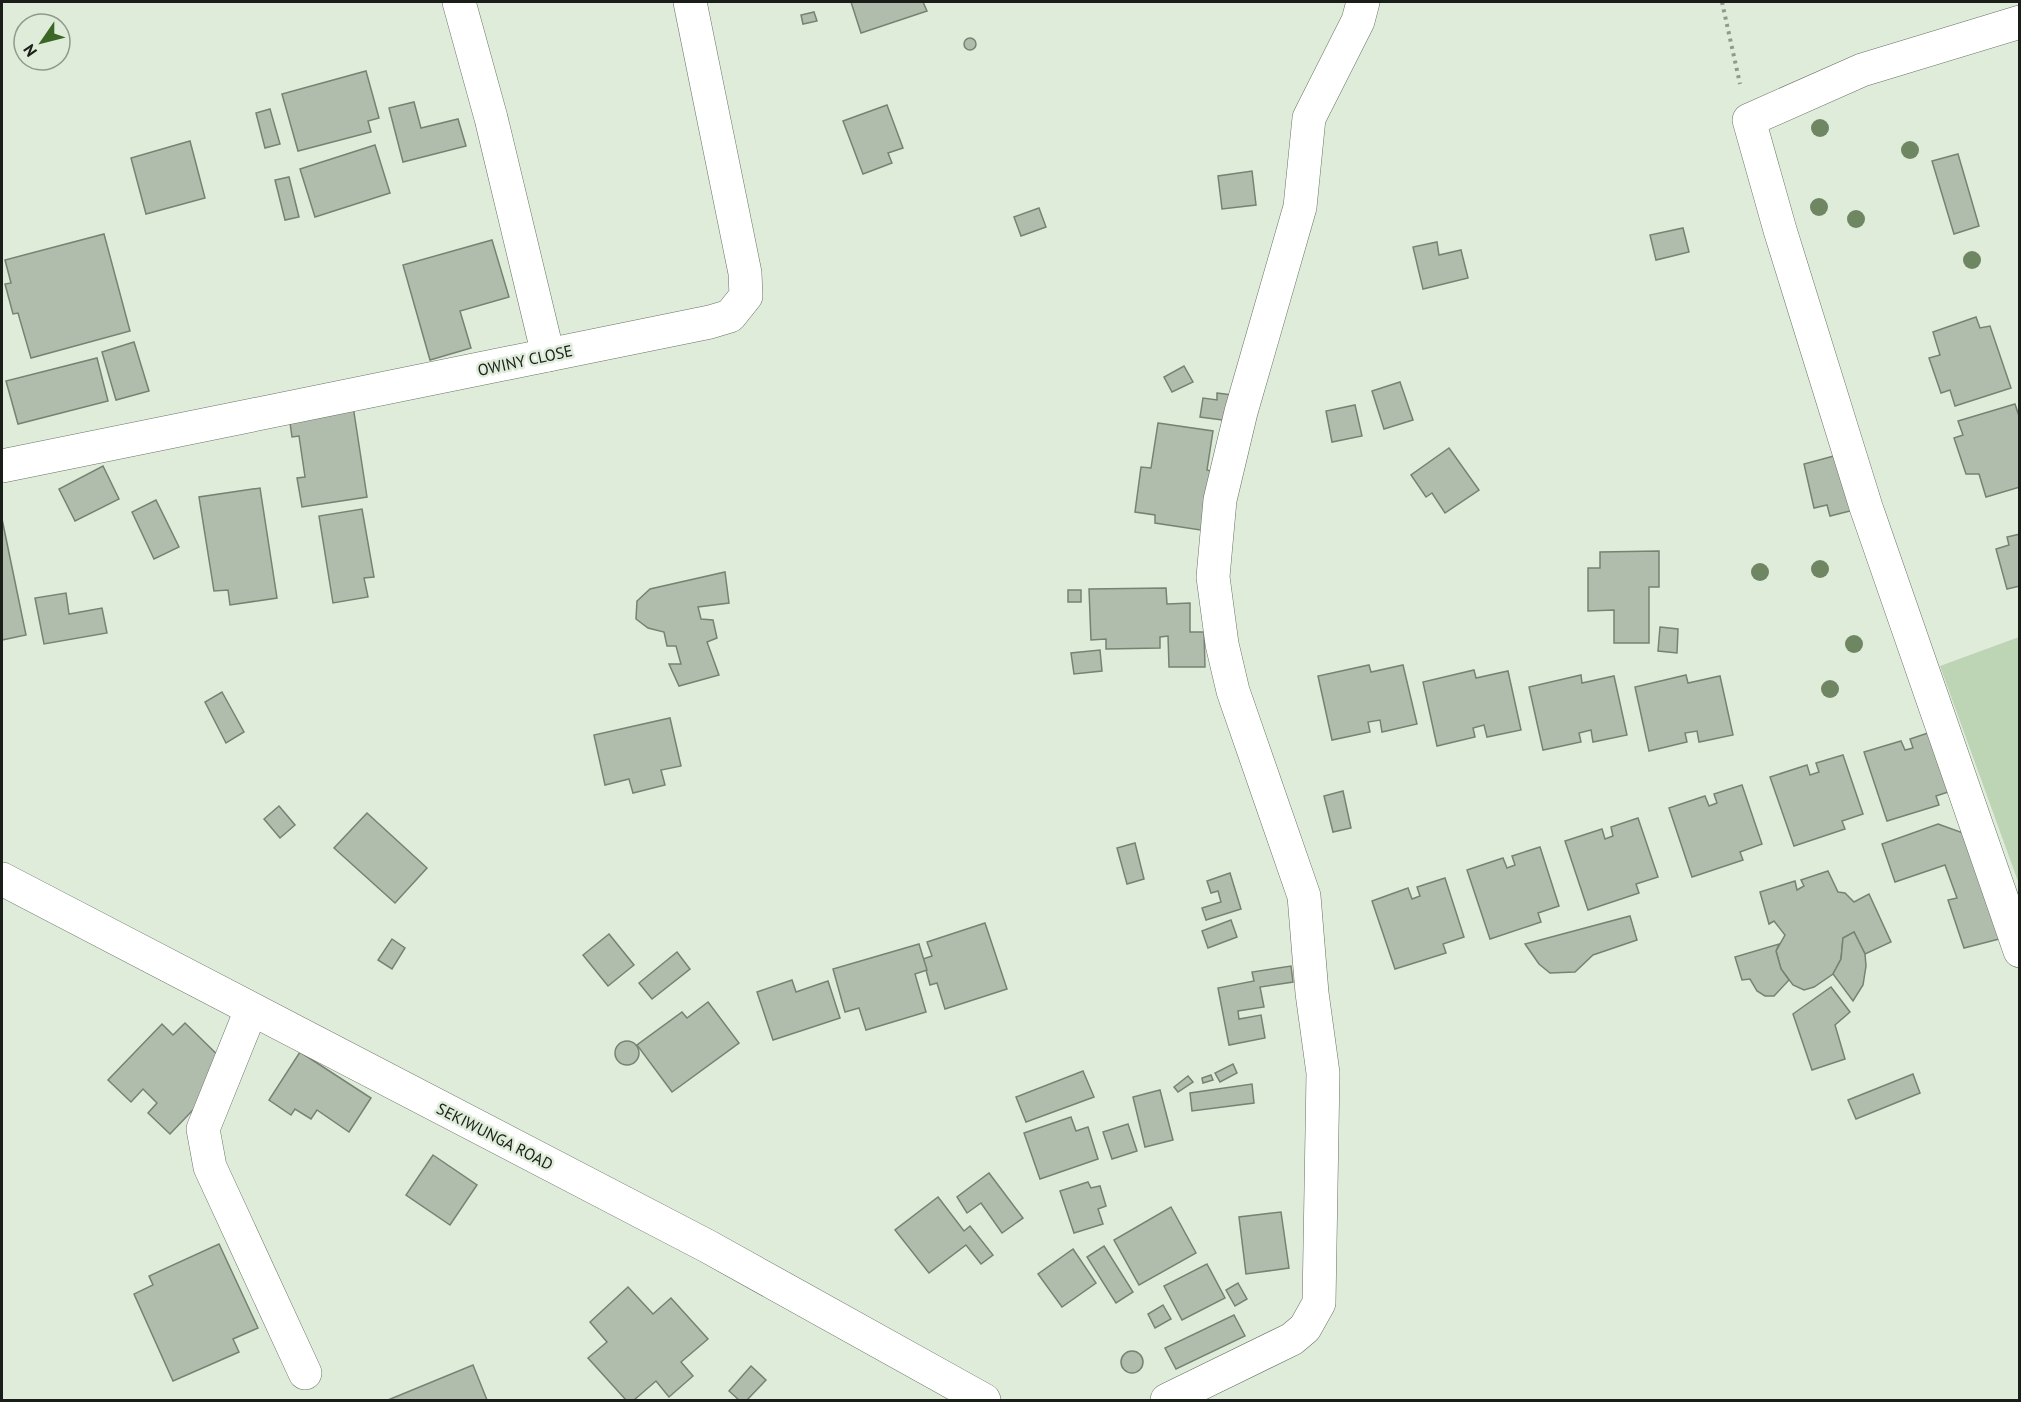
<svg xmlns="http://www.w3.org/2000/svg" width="2021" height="1402" viewBox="0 0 2021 1402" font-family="'PT Sans',sans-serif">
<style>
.green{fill:#bdd4b5}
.building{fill:#b1bdac;stroke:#778272;stroke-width:1.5}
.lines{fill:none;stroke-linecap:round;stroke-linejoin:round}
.minor-casing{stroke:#677263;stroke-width:34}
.major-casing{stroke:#677263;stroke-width:34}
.path{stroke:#909a8c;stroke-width:4;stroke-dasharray:3 4.5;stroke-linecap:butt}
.minor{stroke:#fff;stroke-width:33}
.major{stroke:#fff;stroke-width:33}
.tree{fill:#6f8663}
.labels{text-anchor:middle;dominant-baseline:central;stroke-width:5;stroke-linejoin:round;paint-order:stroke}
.street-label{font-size:16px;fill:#191e18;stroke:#dfecda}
</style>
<rect width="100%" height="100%" fill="#dfecda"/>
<polygon class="green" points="2019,637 2020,637 2019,884 1940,666"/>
<g class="building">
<polygon points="851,2 923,2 927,11 861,33"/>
<polygon points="814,12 817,21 803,24 801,15"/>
<circle cx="970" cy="44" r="6"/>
<polygon points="366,71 379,118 368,121 371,132 298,151 282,94"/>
<polygon points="414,102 421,128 458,119 466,146 403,162 389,108"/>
<polygon points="887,105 903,148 888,153 892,163 863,174 843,121"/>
<polygon points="270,109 280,144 265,148 256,113"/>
<polygon points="190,141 205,198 146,214 131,158"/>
<polygon points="375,145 390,193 315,217 300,169"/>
<polygon points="1958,154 1979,226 1954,234 1932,161"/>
<polygon points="1252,171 1256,205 1222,209 1218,176"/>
<polygon points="289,177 299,217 285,220 275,180"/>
<polygon points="1039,208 1046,227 1021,236 1014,217"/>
<polygon points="1683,228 1689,252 1656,260 1650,235"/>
<polygon points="104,234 130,331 31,358 18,313 13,314 5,284 11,283 5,260"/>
<polygon points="492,240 509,297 460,311 471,348 430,360 403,265"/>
<polygon points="1437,242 1439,255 1461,250 1468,278 1423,289 1413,247"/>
<polygon points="1976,317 1980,328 1990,326 2011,388 1955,406 1950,390 1941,393 1929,358 1940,355 1933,332"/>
<polygon points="134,342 149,391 116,400 102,352"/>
<polygon points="97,358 108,401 18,424 6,381"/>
<polygon points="1184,366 1193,382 1172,392 1164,377"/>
<polygon points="1400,382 1413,420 1384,429 1372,391"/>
<polygon points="1217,393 1232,395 1230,421 1200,417 1203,398 1217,400"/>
<polygon points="2015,404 2020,419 2020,487 1986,497 1979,474 1966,474 1954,438 1963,435 1958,421"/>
<polygon points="1355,405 1362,436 1332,442 1326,411"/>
<polygon points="353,406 367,497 302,507 297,478 305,477 299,436 292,437 289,416"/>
<polygon points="1158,423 1213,431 1207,470 1215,472 1207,531 1155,523 1155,515 1135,512 1141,467 1151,468"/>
<polygon points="1449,448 1479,490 1445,513 1432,493 1426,497 1411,475"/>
<polygon points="1845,453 1858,509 1830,516 1827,505 1814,508 1804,464"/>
<polygon points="103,466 119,499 75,521 59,489"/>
<polygon points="260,488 277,598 230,605 228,590 214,591 199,497"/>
<polygon points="156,500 179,547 154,559 132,512"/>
<polygon points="362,509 374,577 364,578 368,597 333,603 319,516"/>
<polygon points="2,519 26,635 2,640"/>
<polygon points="2020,534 2020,586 2007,589 1996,549 2009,545 2007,537"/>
<polygon points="1659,551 1659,587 1649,587 1649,643 1614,643 1614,610 1588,611 1588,568 1600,568 1600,552"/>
<polygon points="725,572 729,603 698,607 701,619 713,620 717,638 707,642 719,675 679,686 669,664 681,664 676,646 667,646 664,632 648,628 636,619 637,601 650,589"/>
<polygon points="1166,588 1167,604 1190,603 1190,632 1204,632 1205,667 1169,667 1168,636 1160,637 1160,648 1106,649 1106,639 1091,640 1089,589"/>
<rect x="1068" y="590" width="13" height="12"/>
<polygon points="66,593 69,614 102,608 107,633 44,644 35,598"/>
<polygon points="1660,627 1678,629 1677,653 1658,651"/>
<polygon points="1100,650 1102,671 1074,674 1071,653"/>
<polygon points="1369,665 1371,672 1403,665 1417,724 1382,732 1380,720 1368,722 1370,732 1332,740 1318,676"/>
<polygon points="1474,670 1476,678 1508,671 1521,730 1487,737 1484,725 1473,728 1475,737 1437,746 1423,682"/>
<polygon points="1581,675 1582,683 1614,676 1627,735 1593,742 1591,730 1579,733 1581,742 1543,750 1529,687"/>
<polygon points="1686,675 1688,683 1720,676 1733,735 1699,742 1697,731 1685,733 1687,742 1649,751 1635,687"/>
<polygon points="222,692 244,732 226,743 205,702"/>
<polygon points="670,718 681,766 661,770 665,785 633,793 629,779 605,785 594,735"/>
<polygon points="1937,730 1957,789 1936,796 1939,805 1887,821 1864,752 1901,741 1905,750 1913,748 1910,739"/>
<polygon points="1843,755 1863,814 1842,821 1845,829 1794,846 1770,777 1807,765 1810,775 1819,772 1816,763"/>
<polygon points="1742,785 1762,844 1740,852 1743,860 1692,877 1669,808 1705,796 1709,806 1717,803 1714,794"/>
<polygon points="1343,791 1351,828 1333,832 1324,796"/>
<polygon points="279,806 295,825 280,838 264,819"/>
<polygon points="367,813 427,868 395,903 334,848"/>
<polygon points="1638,818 1658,877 1636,884 1639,893 1588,910 1565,841 1602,829 1605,839 1613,836 1611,827"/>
<polygon points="1938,824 1966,834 2007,937 1964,948 1948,900 1957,898 1945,865 1895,882 1882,844"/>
<polygon points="1135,843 1144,879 1127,884 1117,848"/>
<polygon points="1540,847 1559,906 1538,913 1541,922 1490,939 1467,870 1503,858 1507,868 1515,865 1512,856"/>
<polygon points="1828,871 1838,892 1845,893 1854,902 1869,894 1891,942 1865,954 1854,932 1843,938 1841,959 1833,974 1814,987 1804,990 1793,985 1781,969 1776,951 1785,935 1774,921 1769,924 1760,892 1795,881 1797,890 1804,886 1801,880"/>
<polygon points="1230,873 1241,909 1206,920 1202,908 1221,902 1218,891 1211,893 1207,881"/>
<polygon points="1445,878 1464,937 1443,944 1446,953 1395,969 1372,901 1408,888 1412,899 1420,896 1417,887"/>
<polygon points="1630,916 1637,940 1593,955 1575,972 1550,973 1539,964 1525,944"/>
<polygon points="1231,920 1237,937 1208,948 1202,931"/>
<polygon points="985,923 1007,989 945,1009 937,983 930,985 923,959 932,956 927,942"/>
<polygon points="1854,932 1865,954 1866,966 1863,985 1853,1001 1833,974 1841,959 1843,938"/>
<polygon points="609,934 634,965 608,986 583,955"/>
<polygon points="392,939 405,948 392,969 378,960"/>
<polygon points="919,944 927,970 915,974 926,1012 866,1030 859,1008 845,1012 833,969"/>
<polygon points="1779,944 1776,951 1781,969 1789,980 1774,996 1765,996 1757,991 1750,979 1742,980 1735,957"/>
<polygon points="677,952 690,969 652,999 639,983"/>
<polygon points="1291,966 1293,982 1260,987 1264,1007 1238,1011 1239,1019 1261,1015 1265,1038 1229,1045 1218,988 1254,981 1252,972"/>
<polygon points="792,980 796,992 828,981 840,1018 773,1040 757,992"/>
<polygon points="1831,987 1850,1012 1835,1025 1845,1059 1812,1070 1793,1014"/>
<polygon points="708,1002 739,1043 672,1092 637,1045 682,1012 687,1018"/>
<polygon points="185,1023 232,1069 170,1134 148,1113 157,1103 143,1089 131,1102 108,1080 162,1024 173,1035"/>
<circle cx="627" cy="1053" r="12"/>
<polygon points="300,1052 371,1098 349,1132 317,1110 311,1119 295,1109 291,1115 269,1100"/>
<polygon points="1233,1064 1237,1073 1220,1082 1215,1073"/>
<polygon points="1083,1071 1094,1097 1026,1122 1016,1097"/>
<polygon points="1913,1074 1920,1093 1856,1119 1848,1100"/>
<polygon points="1211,1075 1213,1080 1203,1083 1202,1078"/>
<polygon points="1188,1076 1193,1082 1178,1092 1174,1087"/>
<polygon points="1252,1084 1254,1103 1192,1111 1190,1093"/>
<polygon points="1160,1090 1173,1140 1145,1147 1133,1097"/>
<polygon points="1071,1117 1076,1131 1088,1127 1098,1159 1040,1179 1024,1133"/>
<polygon points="1128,1124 1137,1151 1112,1159 1103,1132"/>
<polygon points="433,1155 477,1185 450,1225 406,1195"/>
<polygon points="989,1173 1023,1218 1002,1233 981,1203 967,1213 957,1197"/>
<polygon points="1088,1182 1091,1188 1100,1186 1106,1206 1098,1209 1103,1224 1074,1233 1060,1191"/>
<polygon points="938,1197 964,1231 970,1226 993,1255 981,1264 966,1245 929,1273 895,1230"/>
<polygon points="1171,1207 1196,1253 1139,1285 1114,1240"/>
<polygon points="1281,1212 1289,1268 1246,1274 1239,1217"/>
<polygon points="219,1244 258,1328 233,1339 239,1352 173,1381 134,1294 153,1285 149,1276"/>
<polygon points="1104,1246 1133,1292 1116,1303 1087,1257"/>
<polygon points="1073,1249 1096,1283 1062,1307 1038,1274"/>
<polygon points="1207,1264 1225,1298 1182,1320 1164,1286"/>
<polygon points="1238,1283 1247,1299 1235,1306 1226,1290"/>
<polygon points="628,1287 653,1314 671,1298 708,1339 681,1362 693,1376 669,1397 656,1381 634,1400 626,1400 588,1358 607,1342 590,1322"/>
<polygon points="1163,1305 1171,1319 1155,1328 1148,1314"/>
<polygon points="1234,1315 1245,1336 1176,1369 1165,1348"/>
<circle cx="1132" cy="1362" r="11"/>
<polygon points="473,1365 487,1400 388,1400"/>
<polygon points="751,1366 766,1380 747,1400 739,1400 729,1391"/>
</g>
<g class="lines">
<defs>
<g id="minor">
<polyline points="459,2 491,118 548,355"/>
<polyline points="2020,22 1862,70 1749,120 1780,230 1866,507 2020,951"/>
<polyline points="2,466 710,322 730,316 746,296 745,273 690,2"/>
<polyline points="251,1010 203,1129 210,1167 305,1373"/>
<polyline points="1167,1400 1292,1339 1305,1328 1319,1303 1323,1073 1312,993 1304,896 1233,691 1222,644 1213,577 1220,500 1241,412 1300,207 1309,118 1358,21 1363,2"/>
</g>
<polyline id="major" points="2,879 707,1246 984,1400"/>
</defs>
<use href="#minor" class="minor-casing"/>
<use href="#major" class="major-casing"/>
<polyline class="path" points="1722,2 1740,84"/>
<use href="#minor" class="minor"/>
<use href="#major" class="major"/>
</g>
<g class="tree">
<circle cx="1820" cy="128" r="9"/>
<circle cx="1910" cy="150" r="9"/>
<circle cx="1819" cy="207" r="9"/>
<circle cx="1856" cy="219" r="9"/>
<circle cx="1972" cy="260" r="9"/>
<circle cx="1820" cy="569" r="9"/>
<circle cx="1760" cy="572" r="9"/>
<circle cx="1854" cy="644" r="9"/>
<circle cx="1830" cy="689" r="9"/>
</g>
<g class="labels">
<g class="street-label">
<text transform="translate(525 360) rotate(-12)">OWINY CLOSE</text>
<text transform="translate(495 1136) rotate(27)">SEKIWUNGA ROAD</text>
</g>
</g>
<rect width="2021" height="1402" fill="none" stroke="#191e18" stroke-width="6"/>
<g transform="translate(42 42) rotate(235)"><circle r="28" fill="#dfecda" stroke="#909a8c" stroke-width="1.5"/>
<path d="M0-4.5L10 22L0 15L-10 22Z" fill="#3a6726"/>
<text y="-9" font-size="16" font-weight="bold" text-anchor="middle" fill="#191e18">N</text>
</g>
</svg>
